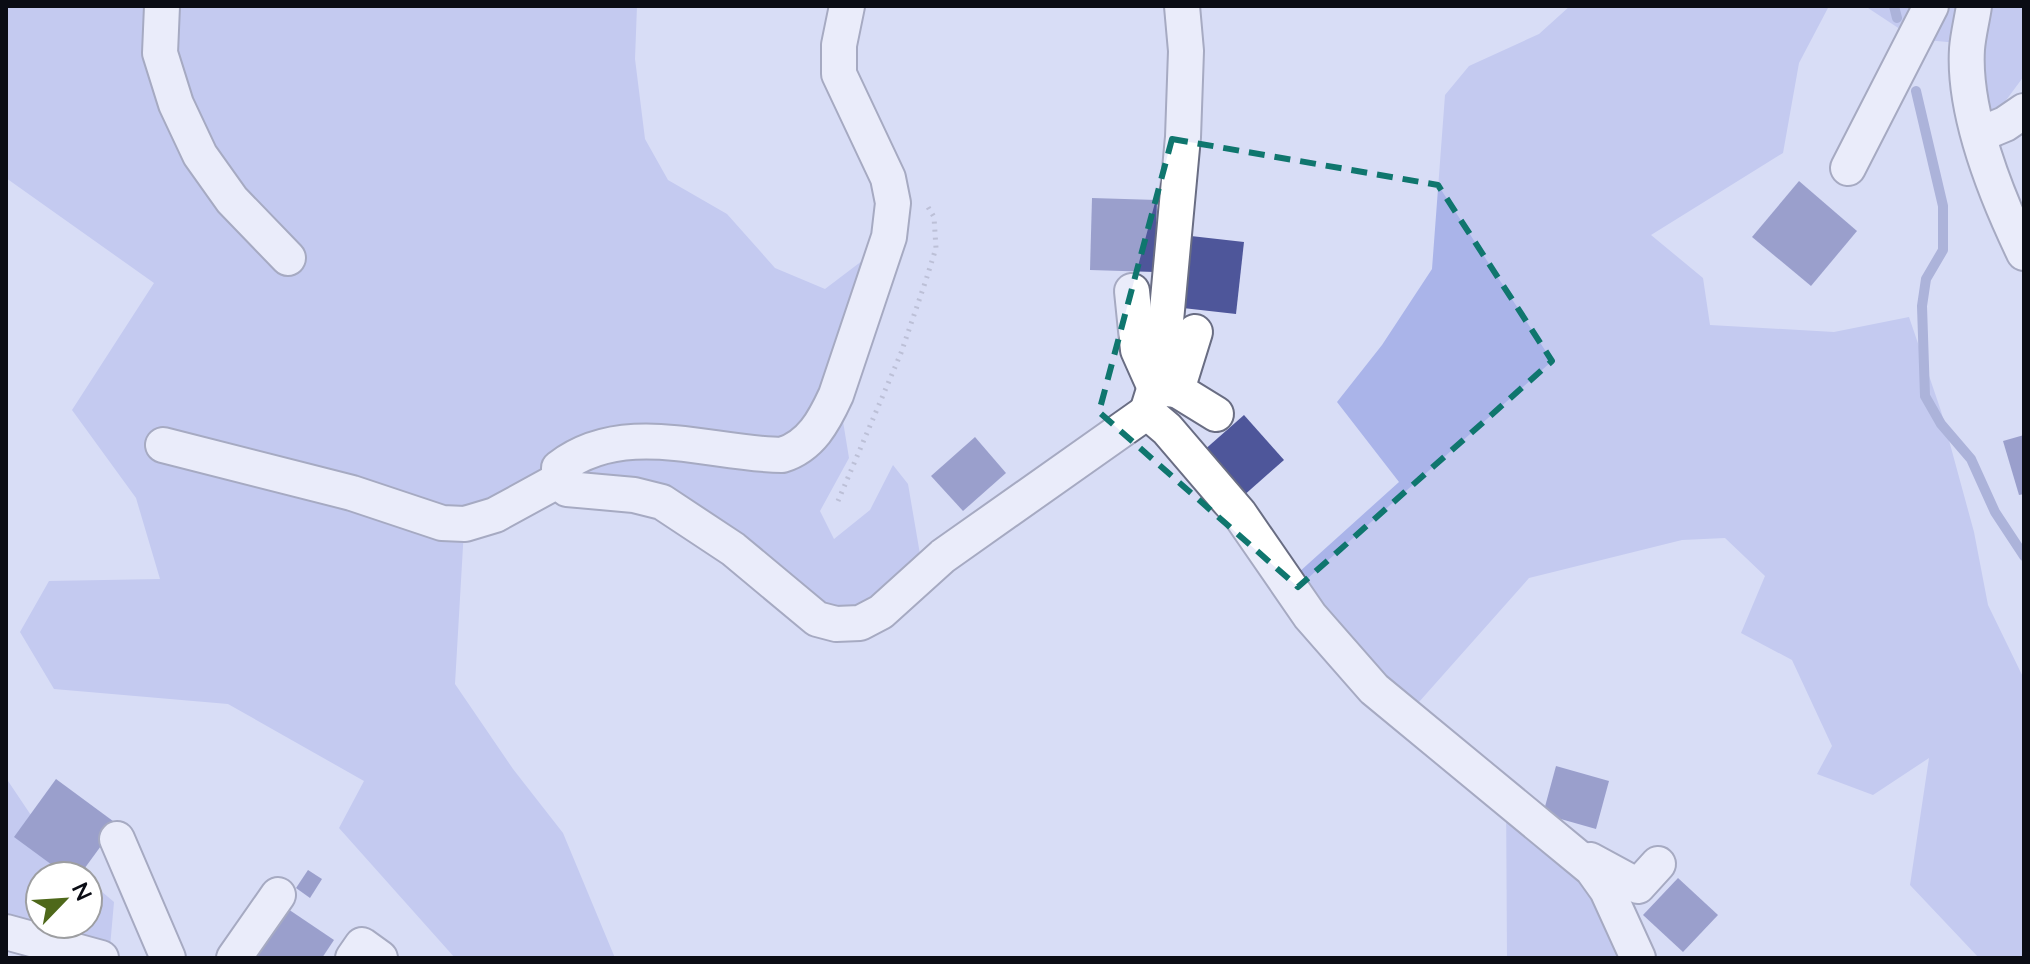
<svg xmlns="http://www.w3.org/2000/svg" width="2030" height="964" viewBox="0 0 2030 964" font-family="Lato,sans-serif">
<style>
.green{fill:#aab4e9}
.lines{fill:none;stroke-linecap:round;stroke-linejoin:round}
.stream{stroke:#7680b8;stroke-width:10}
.building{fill:#4e569a}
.minor-casing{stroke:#696d83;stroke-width:38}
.path{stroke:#9a9eb2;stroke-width:5;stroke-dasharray:2 6;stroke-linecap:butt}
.minor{stroke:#fff;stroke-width:34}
.marked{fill:none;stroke:#0f766e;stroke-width:6;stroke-dasharray:16 10;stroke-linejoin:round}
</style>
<rect width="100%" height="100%" fill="#d8ddf6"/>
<g class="green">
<polygon points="6,6 637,6 635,59 645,139 668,180 727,214 775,268 825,289 883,245 840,403 849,458 820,511 834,539 870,510 893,465 908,484 921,560 840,618 748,541 559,480 464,529 455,684 513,769 563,833 615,958 455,958 339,828 364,781 228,704 54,689 20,632 49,581 160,579 136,498 72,410 154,283 6,178"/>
<polygon points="1570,6 1829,6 1799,63 1783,153 1651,235 1703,278 1710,325 1834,332 1909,317 1941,411 1974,532 1988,605 2024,679 2024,958 1979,958 1910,885 1929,758 1873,795 1817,774 1832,746 1792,660 1741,633 1765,576 1725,538 1682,540 1529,578 1411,711 1298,573 1399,482 1337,402 1382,345 1432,269 1445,95 1469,66 1539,34"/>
<polygon points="1865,6 2024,6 2024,76 1981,134 1969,44 1915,39"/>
<polygon points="6,778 55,851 83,876 40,876 40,924 88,924 88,880 114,902 109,958 6,930"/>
<polygon points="1506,790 1564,837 1639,958 1507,958"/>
</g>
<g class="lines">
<g class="stream">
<polyline points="1894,6 1897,18"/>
<polyline points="1916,91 1943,206 1943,250 1926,279 1922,306 1925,396 1941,424 1971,459 1995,512 2024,556"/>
</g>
</g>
<g class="building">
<polygon points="1799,181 1857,231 1811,286 1752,237"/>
<polygon points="1092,198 1157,200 1155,272 1090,270"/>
<polygon points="1182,235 1244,242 1236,314 1174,307"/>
<polygon points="1244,415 1284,460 1242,497 1202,452"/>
<polygon points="2024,435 2024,494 2019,495 2003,441"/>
<polygon points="975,437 1006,473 963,511 931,476"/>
<polygon points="1556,766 1609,781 1596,829 1543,814"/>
<polygon points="56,779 117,824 79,876 67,876 14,837"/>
<polygon points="308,870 322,879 310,898 296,888"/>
<polygon points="1678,878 1718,915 1683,952 1643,915"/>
<polygon points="285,907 334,940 322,958 251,958"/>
</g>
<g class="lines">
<defs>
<g id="minor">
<polyline points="162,6 160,53 176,104 200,155 232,200 288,258"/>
<path d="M847,6L839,45V74L888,178L893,203L889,237L836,395C824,421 811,446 782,455C709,454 624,418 559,468V480L567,489L634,495L662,502L733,549L817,619L836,624L860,623L881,612L943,556L1147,412L1167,429L1239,513L1310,616L1374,689L1592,869L1607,890L1638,958"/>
<path d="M1974,6C1972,20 1968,35 1967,49C1963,113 1997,197 2024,253"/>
<polyline points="1981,134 2005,124 2024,111"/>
<polyline points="1848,168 1931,6"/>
<polyline points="1132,291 1138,350 1155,388 1177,390 1195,332"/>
<polyline points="1177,390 1216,414"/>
<polyline points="1147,412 1162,364 1183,137 1186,51 1182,6"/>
<polyline points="163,445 352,493 442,523 465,524 495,515 559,480"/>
<polyline points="117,839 168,958"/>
<polyline points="1590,860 1638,886 1658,864"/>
<polyline points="6,932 101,958"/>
<polyline points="234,958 278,895"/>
<polyline points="353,958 362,945 380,958"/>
</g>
</defs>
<use href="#minor" class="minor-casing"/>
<polyline class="path" points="838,501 901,353 926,280 936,248 934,217 928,207"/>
<use href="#minor" class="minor"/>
</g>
<path d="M0 0H2030V964H0ZM1172,139L1438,185L1552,361L1298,587L1099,412Z" fill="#d8ddf6" fill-opacity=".55" fill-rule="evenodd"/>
<path class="marked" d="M1172,139L1438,185L1552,361L1298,587L1099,412Z"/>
<rect width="2030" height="964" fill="none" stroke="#0a0c14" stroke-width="16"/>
<g transform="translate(64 900) rotate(65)"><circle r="38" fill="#ffffff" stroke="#9d9ea1" stroke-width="2"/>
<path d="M0-6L14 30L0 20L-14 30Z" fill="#4e681a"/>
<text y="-12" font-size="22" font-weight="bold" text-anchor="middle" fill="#0a0c14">N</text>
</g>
</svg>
